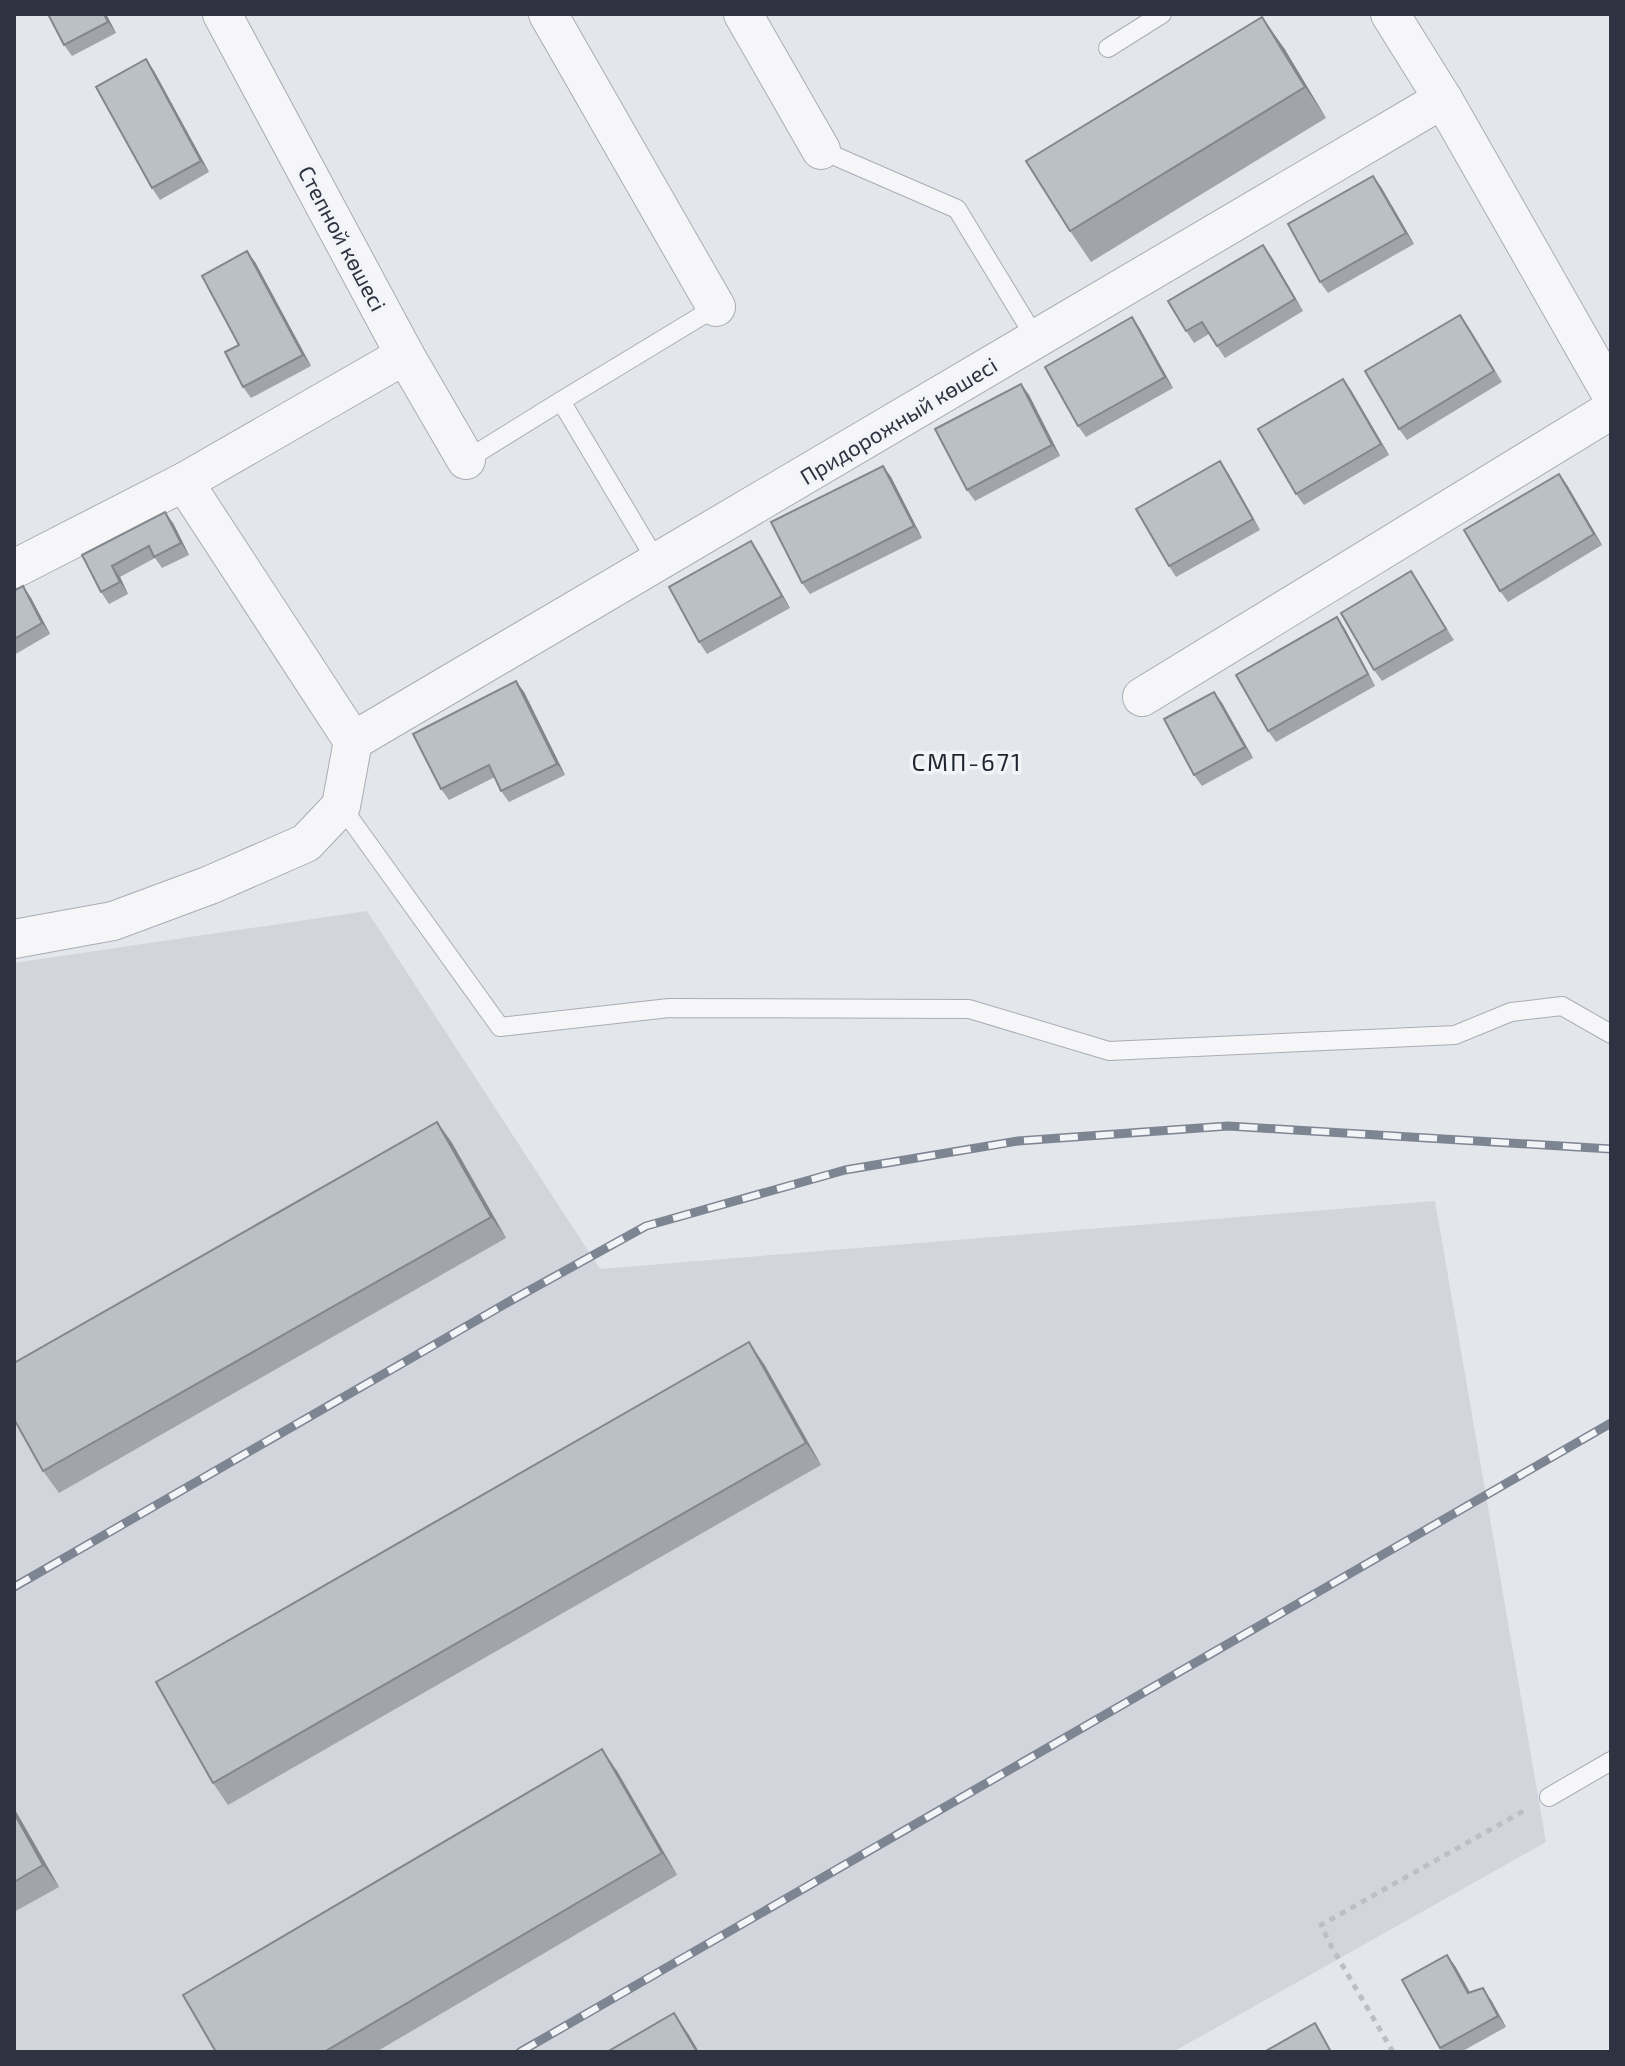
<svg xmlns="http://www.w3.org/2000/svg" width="1625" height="2066" viewBox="0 0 1625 2066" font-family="'Exo 2',sans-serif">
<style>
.built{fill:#d2d5db}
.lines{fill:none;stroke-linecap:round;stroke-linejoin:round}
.lane-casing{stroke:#a9adb4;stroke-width:20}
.street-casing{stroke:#a9adb4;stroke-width:40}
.path{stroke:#bebfc4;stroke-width:5;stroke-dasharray:6 6;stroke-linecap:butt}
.lane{stroke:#f6f6f8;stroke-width:18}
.street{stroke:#f6f6f8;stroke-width:38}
.rail-casing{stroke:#7e8592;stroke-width:9}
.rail{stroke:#f3f4f7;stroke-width:6;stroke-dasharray:18;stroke-linecap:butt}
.wall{fill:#a1a4aa}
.shaded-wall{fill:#83868b}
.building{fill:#bbbfc6;stroke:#83868b;stroke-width:2}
.labels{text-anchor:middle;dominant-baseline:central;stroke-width:7;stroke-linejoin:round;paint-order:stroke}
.street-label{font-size:22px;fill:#2d3340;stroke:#f3f4f7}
.neighbourhood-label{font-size:24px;letter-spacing:2px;fill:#1f2431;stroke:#f3f4f7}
</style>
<rect width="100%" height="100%" fill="#e3e6ea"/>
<polygon class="built" points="367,911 600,1269 1435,1201 1546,1842 1173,2052 14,2052 14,963"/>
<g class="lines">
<defs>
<g id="lane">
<polyline points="1108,48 1162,14"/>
<polyline points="821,150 957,209 1036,339"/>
<polyline points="561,401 716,307"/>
<polyline points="466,460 561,401 657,562"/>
<polyline points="341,806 500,1027 669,1008 969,1009 1109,1051 1455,1035 1511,1012 1562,1006 1611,1034"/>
<polyline points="1549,1797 1611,1761"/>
</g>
<g id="street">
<polyline points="222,14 405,355 466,460"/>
<polyline points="548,14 716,307"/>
<polyline points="743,14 821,150"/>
<polyline points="1390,14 1443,99 1611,394"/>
<polyline points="184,482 405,355"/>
<polyline points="14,569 184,482 353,741 341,806 306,843 210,885 113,921 14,939"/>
<polyline points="1142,697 1611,410"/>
<polyline points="353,741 1443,99"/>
</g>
</defs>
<use href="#lane" class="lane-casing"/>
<use href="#street" class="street-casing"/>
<polyline class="path" points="1393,2052 1330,1944 1321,1925 1527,1809"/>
<use href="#lane" class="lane"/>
<use href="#street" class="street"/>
<defs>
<g id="rail">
<polyline points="14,1587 512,1300 646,1226 845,1170 1018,1141 1228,1126 1611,1149"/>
<polyline points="520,2052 1611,1423"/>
</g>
</defs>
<use href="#rail" class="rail-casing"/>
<use href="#rail" class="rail"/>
</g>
<g class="wall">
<polygon points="106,14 116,33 72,56 64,45"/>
<polygon points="1284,48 1326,118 1091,262 1070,231"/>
<polygon points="154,71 209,172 160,200 152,188"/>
<polygon points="1373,176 1381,187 1414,244 1328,293 1320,282"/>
<polygon points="1263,245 1303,311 1225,358 1209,334 1194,343 1186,331"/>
<polygon points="255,262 311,366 251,398 243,387 239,345"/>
<polygon points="1132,317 1140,329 1173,388 1086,437 1078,426"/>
<polygon points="1468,326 1502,382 1407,440 1399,429"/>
<polygon points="1343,379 1389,455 1304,505 1296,494"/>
<polygon points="1021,384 1029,395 1060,456 975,501 967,490"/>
<polygon points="883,466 891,477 922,538 810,594 802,583"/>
<polygon points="1228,473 1260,530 1176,577 1169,566"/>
<polygon points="1567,485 1602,545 1508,602 1500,591"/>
<polygon points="173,523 189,555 162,568 155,558 120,577 128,594 109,604 101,592 82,555"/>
<polygon points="751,541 759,553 790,608 707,654 699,642"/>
<polygon points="1418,583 1454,640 1382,681 1374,670"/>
<polygon points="23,586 31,598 50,634 14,655 14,591"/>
<polygon points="1337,617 1345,629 1375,686 1276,742 1268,731"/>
<polygon points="524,692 565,775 509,802 501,791 495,777 449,800 441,789"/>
<polygon points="1214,692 1222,703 1253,758 1202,786 1194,775"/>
<polygon points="437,1122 452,1143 506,1238 59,1493 43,1471"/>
<polygon points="764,1364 821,1465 228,1805 213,1783"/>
<polygon points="617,1771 677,1875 376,2052 216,2052"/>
<polygon points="14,1808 59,1887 14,1912"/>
<polygon points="1455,1966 1470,1992 1491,2000 1506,2027 1461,2052 1442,2052 1440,2048"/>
</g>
<g class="shaded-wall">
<polygon points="104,14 106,14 116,33 108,22"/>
<polygon points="1262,17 1284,48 1326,118 1305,87"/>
<polygon points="146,59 154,71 209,172 201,161"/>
<polygon points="1373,176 1381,187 1414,244 1406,233"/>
<polygon points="1263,245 1271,256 1303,311 1295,299"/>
<polygon points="247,251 255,262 311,366 303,355"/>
<polygon points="1132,317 1140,329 1173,388 1165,377"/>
<polygon points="1343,379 1351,390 1389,455 1381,444"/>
<polygon points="1021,384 1029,395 1060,456 1052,445"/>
<polygon points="1220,461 1228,473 1260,530 1253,519"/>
<polygon points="883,466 891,477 922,538 914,526"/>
<polygon points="1559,474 1567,485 1602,545 1594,534"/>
<polygon points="165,512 173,523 189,555 181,543"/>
<polygon points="751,541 759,553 790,608 782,596"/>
<polygon points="112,566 120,577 128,594 120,582"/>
<polygon points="23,586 31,598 50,634 42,623"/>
<polygon points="1337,617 1345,629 1375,686 1368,674"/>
<polygon points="516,681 524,692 565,775 557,764"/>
<polygon points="1214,692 1222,703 1253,758 1245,747"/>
<polygon points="437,1122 452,1143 506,1238 491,1217"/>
<polygon points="749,1342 764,1364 821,1465 806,1443"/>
<polygon points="602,1749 617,1771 677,1875 662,1853"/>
<polygon points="14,1808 59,1887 43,1865 14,1813"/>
<polygon points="1447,1955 1455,1966 1476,2004 1468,1993"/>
<polygon points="1483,1988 1491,2000 1506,2027 1498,2016"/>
<polygon points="674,2013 689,2035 699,2052 697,2052"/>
</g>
<g class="building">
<polygon points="48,14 104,14 108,22 64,45"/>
<polygon points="1262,17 1305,87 1070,231 1026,161"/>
<polygon points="146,59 201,161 152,188 96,87"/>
<polygon points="1373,176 1406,233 1320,282 1288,224"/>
<polygon points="1263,245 1295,299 1217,346 1202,322 1186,331 1168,301"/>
<polygon points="247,251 303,355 243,387 225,352 239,345 202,276"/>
<polygon points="1460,315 1494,371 1399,429 1365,371"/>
<polygon points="1132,317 1165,377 1078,426 1045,367"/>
<polygon points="1343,379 1381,444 1296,494 1258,429"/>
<polygon points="1021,384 1052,445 967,490 935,429"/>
<polygon points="1220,461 1253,519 1169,566 1136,509"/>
<polygon points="883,466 914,526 802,583 771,522"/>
<polygon points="1559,474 1594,534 1500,591 1464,530"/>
<polygon points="165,512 181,543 154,557 149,546 112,566 120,582 101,592 82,555"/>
<polygon points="751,541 782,596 699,642 669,587"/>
<polygon points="1411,571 1446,629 1374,670 1341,613"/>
<polygon points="23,586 42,623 14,639 14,591"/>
<polygon points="1337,617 1368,674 1268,731 1236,675"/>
<polygon points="516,681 557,764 501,791 489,765 441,789 413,734"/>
<polygon points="1214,692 1245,747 1194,775 1164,719"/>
<polygon points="437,1122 491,1217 43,1471 14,1419 14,1363"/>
<polygon points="749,1342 806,1443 213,1783 156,1682"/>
<polygon points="602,1749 662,1853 324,2052 216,2052 183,1995"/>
<polygon points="14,1813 43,1865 14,1882"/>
<polygon points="1447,1955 1468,1993 1483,1988 1498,2016 1440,2048 1402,1980"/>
<polygon points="674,2013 697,2052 607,2052"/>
<polygon points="1315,2023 1331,2052 1264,2052"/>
</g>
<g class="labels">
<g class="street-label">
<text transform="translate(343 238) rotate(62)">Степной көшесі</text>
<text transform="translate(898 420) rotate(-31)">Придорожный көшесі</text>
</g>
<g class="neighbourhood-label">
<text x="967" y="761">СМП-671</text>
</g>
</g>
<rect width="1625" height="2066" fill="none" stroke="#2d3340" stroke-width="32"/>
</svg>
